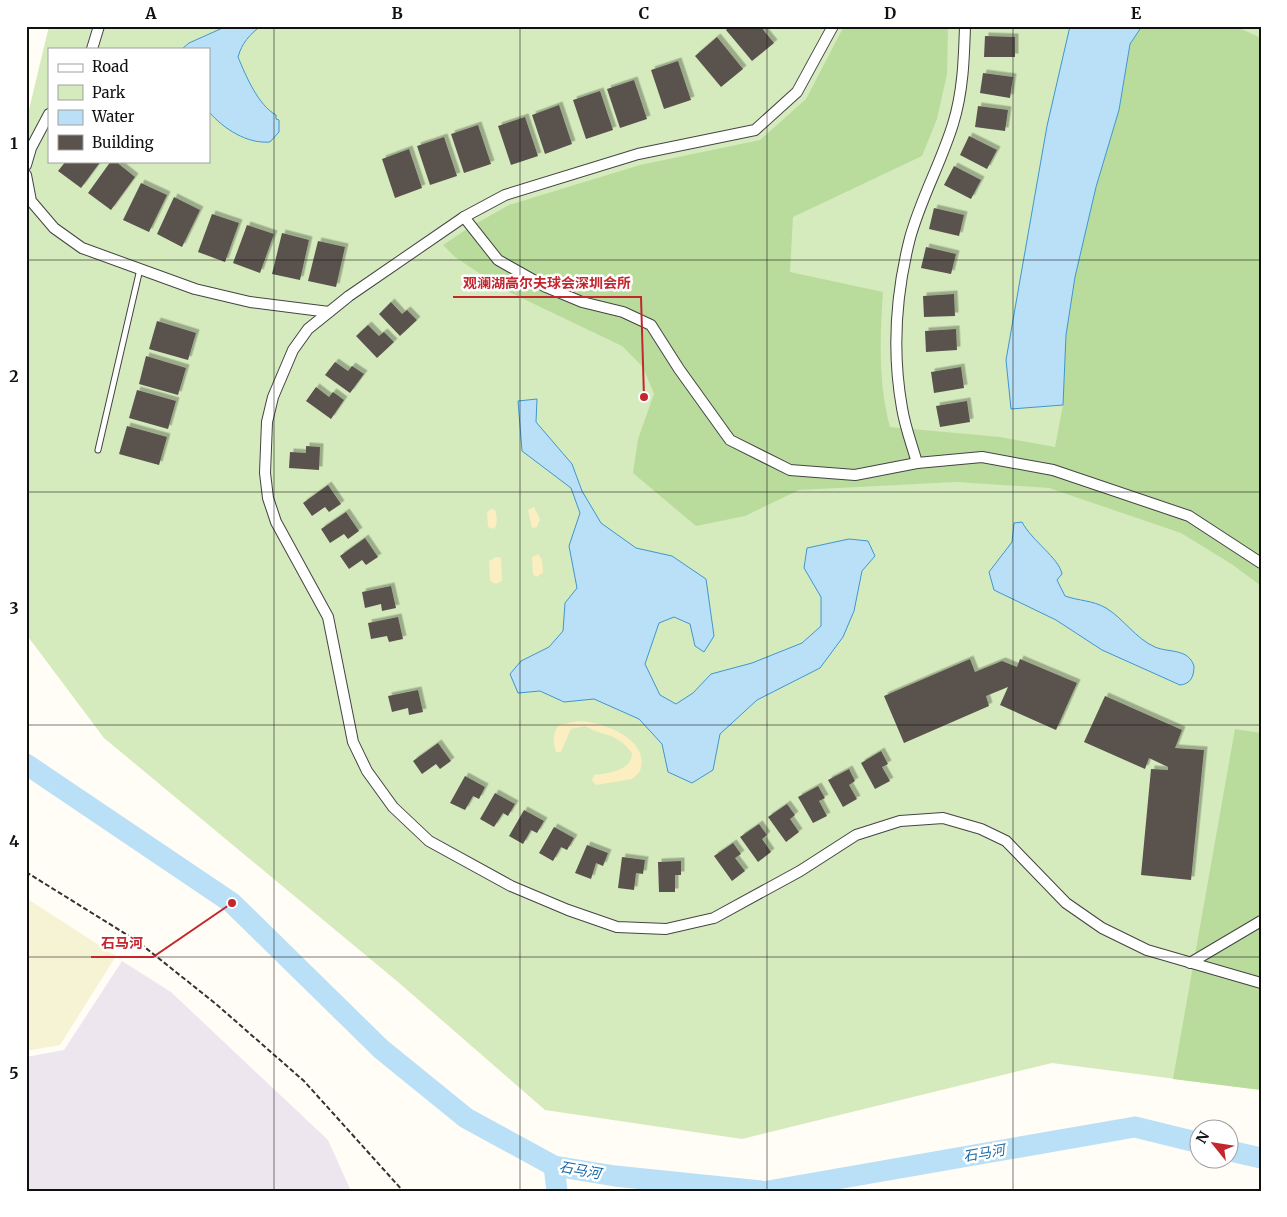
<svg xmlns="http://www.w3.org/2000/svg" width="1287" height="1217" viewBox="0 0 1287 1217" font-family="Merriweather,'Noto Sans SC',serif">
<style>
.industrial{fill:#eee6ef}
.farmland{fill:#f6f3d4}
.green{fill:#d5ebbd;fill-rule:evenodd}
.forest{fill:#b9dc9c}
.sand{fill:#fbeec1}
.water{fill:#b9e0f7;stroke:#3f96cf}
.lines{fill:none;stroke-linecap:round;stroke-linejoin:round}
.river{stroke:#b9e0f7;stroke-width:21}
.building{fill:#5a524d;filter:url(#shadow)}
.service-casing{stroke:#444;stroke-width:7}
.minor-casing{stroke:#444;stroke-width:12}
.path{stroke:#333;stroke-width:2;stroke-dasharray:5 2.5;stroke-linecap:butt}
.service{stroke:#fff;stroke-width:5}
.minor{stroke:#fff;stroke-width:10}
.grid{fill:none;stroke:#111;stroke-width:1;stroke-opacity:0.55}
.labels{text-anchor:middle;dominant-baseline:central;stroke-width:5;stroke-linejoin:round;paint-order:stroke}
.water-label{font-size:14px;font-style:italic;fill:#1768a6;stroke:#fff}
.leader{fill:none;stroke:#c4262e;stroke-width:2}
.callout-dot{fill:#c4262e;stroke:#fff;stroke-width:2}
.callout-label{font-size:14px;text-anchor:middle;font-weight:bold;fill:#c4262e;stroke:#fff;stroke-width:5;stroke-linejoin:round;paint-order:stroke}
.neatline{fill:none;stroke:#111;stroke-width:2}
.grid-label{font-size:16px;text-anchor:middle;font-weight:bold;fill:#111}
</style>
<defs>
<filter id="shadow"><feDropShadow dx="3.5" dy="-3.5" stdDeviation="0" flood-color="#0004"/></filter>
</defs>
<rect width="100%" height="100%" fill="#fffdf5"/>
<polygon class="industrial" points="122,961 171,992 328,1140 351,1191 26,1191 26,1057 64,1050"/>
<polygon class="farmland" points="26,898 116,956 60,1045 26,1051"/>
<path class="green" d="M49,26H1261V1090L1052,1063L742,1139L545,1110L398,982L104,738L26,634V122ZM49,49H209V161H49Z"/>
<g class="forest">
<path d="M844,26H948L947,74L937,119L922,156L793,217L790,272L883,292C880,337 878,383 890,427L1000,437L1055,447L1063,405L1066,335L1075,277L1096,187L1119,110L1130,44L1142,26H1235L1261,38V586L1233,565L1181,533L1049,488L956,482L799,490L745,516L696,526L633,473L638,439L654,394L643,367L622,346L503,289L455,257L443,245L470,227L509,205L640,165L760,140L806,99Z"/>
<polygon points="1235,729 1261,733 1261,1090 1173,1079"/>
</g>
<g class="sand">
<polygon points="534,507 540,519 537,527 532,528 528,510"/>
<path d="M491,509L495,510C497,517 498,523 494,529L488,527L487,512Z"/>
<polygon points="538,554 542,560 543,573 536,577 533,574 532,557"/>
<polygon points="496,557 501,558 502,581 496,584 490,581 489,561"/>
<path d="M578,721C603,721 654,741 639,773L632,779L596,785L592,780L594,775C608,773 632,771 632,753C615,731 606,738 585,726L571,729L561,752H556C553,742 552,734 559,725Z"/>
</g>
<g class="water">
<path d="M227,26H261C249,35 242,43 238,57C246,76 258,105 276,115V119L279,120V132L270,142C247,144 224,129 209,112V49H182L189,43Z"/>
<polygon points="1070,26 1142,26 1130,44 1119,110 1096,187 1075,277 1066,335 1063,405 1011,409 1006,360 1047,126"/>
<polygon points="537,399 536,422 572,464 582,491 601,523 636,548 672,556 706,579 714,636 704,652 695,646 690,624 674,617 659,623 645,664 660,695 676,704 693,693 711,674 752,663 802,643 821,626 821,597 804,568 807,548 849,539 868,541 875,556 862,571 854,611 843,637 820,668 757,700 720,734 713,770 692,783 668,772 662,744 639,719 594,699 564,702 540,691 518,693 510,674 521,661 549,647 563,631 565,603 577,588 569,546 580,513 571,488 522,451 518,401"/>
<path d="M1022,522C1032,541 1059,558 1062,574L1057,580L1065,596C1079,601 1092,600 1106,608C1123,618 1136,639 1155,647C1169,653 1188,648 1194,666C1194,676 1191,684 1180,685L1102,650L1056,620L994,590L989,572L1012,542L1014,523Z"/>
</g>
<g class="lines">
<g class="river">
<polyline points="26,764 232,903 381,1049 466,1118 554,1166 615,1176 761,1191"/>
<polyline points="1230,1151 1261,1158"/>
<polyline points="554,1166 557,1191"/>
<polyline points="768,1191 1135,1127 1200,1143"/>
</g>
</g>
<g class="building">
<polygon points="730,26 760,26 774,43 752,61 726,30"/>
<polygon points="985,36 1015,37 1015,57 984,57"/>
<polygon points="717,37 743,69 721,87 695,56"/>
<polygon points="678,61 691,100 664,109 651,70"/>
<polygon points="983,73 1013,77 1010,98 980,93"/>
<polygon points="634,80 647,119 620,128 607,89"/>
<polygon points="600,91 613,130 586,139 573,100"/>
<polygon points="559,105 572,144 545,154 532,115"/>
<polygon points="978,106 1008,110 1005,131 975,127"/>
<polygon points="525,117 538,156 511,165 498,126"/>
<polygon points="478,125 491,164 464,173 451,134"/>
<polygon points="969,136 997,150 987,169 960,155"/>
<polygon points="444,137 457,176 430,185 417,146"/>
<polygon points="409,149 422,188 395,198 382,159"/>
<polygon points="66,161 101,161 81,188 58,171"/>
<polygon points="111,161 115,161 135,177 111,210 88,193"/>
<polygon points="954,166 981,180 971,199 944,185"/>
<polygon points="141,183 167,195 149,232 123,220"/>
<polygon points="174,197 200,210 182,247 157,234"/>
<polygon points="934,208 964,215 959,236 929,229"/>
<polygon points="212,214 239,223 225,262 198,252"/>
<polygon points="247,225 274,234 260,273 233,263"/>
<polygon points="282,233 309,240 300,280 272,274"/>
<polygon points="318,241 345,247 336,287 308,281"/>
<polygon points="926,247 956,254 951,274 921,268"/>
<polygon points="954,294 955,316 924,317 923,296"/>
<polygon points="391,302 402,314 407,310 417,320 400,336 379,314"/>
<polygon points="157,321 196,333 188,360 149,349"/>
<polygon points="368,325 379,336 384,332 394,342 377,358 356,336"/>
<polygon points="956,329 957,350 926,352 925,331"/>
<polygon points="146,356 186,368 178,395 139,384"/>
<polygon points="335,362 348,371 352,366 364,374 350,393 325,375"/>
<polygon points="961,367 964,388 934,393 931,372"/>
<polygon points="316,387 329,397 333,392 344,400 331,419 306,401"/>
<polygon points="137,390 176,401 168,429 129,418"/>
<polygon points="967,401 970,422 940,427 936,406"/>
<polygon points="127,426 167,437 159,465 119,454"/>
<polygon points="306,446 320,447 319,470 289,468 290,452 306,453"/>
<polygon points="328,485 341,504 329,512 325,507 312,516 303,503"/>
<polygon points="346,512 359,531 348,539 344,534 330,543 321,529"/>
<polygon points="365,538 378,557 366,565 362,560 349,569 340,556"/>
<polygon points="391,586 396,608 382,611 381,604 365,608 362,592"/>
<polygon points="398,617 403,639 389,642 387,636 371,639 368,623"/>
<polygon points="970,659 975,672 1002,661 1017,667 1020,659 1077,683 1056,730 1000,705 1008,687 986,696 989,706 904,743 884,696"/>
<polygon points="418,690 423,712 409,715 408,708 392,712 388,696"/>
<polygon points="1105,696 1182,730 1175,748 1204,750 1191,880 1141,875 1151,769 1168,770 1168,767 1149,758 1145,769 1084,742"/>
<polygon points="438,743 451,761 440,769 436,764 422,774 413,761"/>
<polygon points="881,751 888,764 882,767 890,781 875,789 861,763"/>
<polygon points="849,769 855,781 849,785 857,799 843,807 828,780"/>
<polygon points="465,776 485,787 479,799 473,796 465,810 450,803"/>
<polygon points="818,786 825,798 819,801 827,816 813,823 798,797"/>
<polygon points="495,793 515,804 508,816 503,813 494,827 480,819"/>
<polygon points="787,804 795,815 790,819 799,832 786,842 768,817"/>
<polygon points="524,810 544,821 537,833 531,830 523,844 509,836"/>
<polygon points="759,824 767,835 762,839 771,852 758,862 740,837"/>
<polygon points="554,827 574,838 567,850 561,847 553,861 539,853"/>
<polygon points="733,843 741,854 735,858 745,871 732,881 714,856"/>
<polygon points="587,845 608,853 603,866 596,863 591,879 575,873"/>
<polygon points="622,857 645,860 643,874 636,873 634,890 618,888"/>
<polygon points="681,861 681,875 675,875 675,892 659,892 658,862"/>
</g>
<g class="lines">
<defs>
<polyline id="service" points="98,450 140,269"/>
<g id="minor">
<polyline points="833,26 797,92 755,130 638,154 505,195 464,217 349,296 308,329 293,350 273,397 267,422 265,473 268,498 276,522 328,617 353,742 367,771 393,807 429,841 511,886 568,910 617,927 666,929 714,918 800,871 856,835 900,821 943,818 981,829 1006,841 1066,903 1102,928 1147,950 1261,983"/>
<polyline points="92,49 99,26"/>
<polyline points="26,165 31,148 49,114"/>
<polyline points="26,175 31,201 54,228 82,248 195,289 250,302 329,312"/>
<polyline points="464,217 498,260 546,287 582,302 623,312 651,325 679,369 730,440 790,470 855,475 917,463 982,457 1053,470 1189,516 1261,563"/>
<path d="M917,463C912,445 905,427 902,408C892,352 896,293 910,238C921,198 941,163 953,124C963,92 964,59 965,26"/>
<polyline points="1190,963 1261,921"/>
</g>
</defs>
<use href="#service" class="service-casing"/>
<use href="#minor" class="minor-casing"/>
<polyline class="path" points="26,872 137,941 216,1004 304,1081 403,1191"/>
<use href="#service" class="service"/>
<use href="#minor" class="minor"/>
</g>
<path class="grid" d="M274,26V1191M520,26V1191M767,26V1191M1013,26V1191M26,260H1261M26,492H1261M26,725H1261M26,957H1261"/>
<g class="labels">
<g class="water-label">
<text transform="translate(984 1153) rotate(-10)">石马河</text>
<text transform="translate(580 1170) rotate(10)">石马河</text>
</g>
</g>
<path class="leader" d="M644 397L641 297H453M232 903L153 957H91"/>
<g class="callout-dot">
<circle cx="644" cy="397" r="5"/>
<circle cx="232" cy="903" r="5"/>
</g>
<g class="callout-label">
<text x="547" y="288">观澜湖高尔夫球会深圳会所</text>
<text x="122" y="948">石马河</text>
</g>
<rect width="1287" height="1217" fill="none" stroke="#ffffff" stroke-width="55"/>
<rect x="48" y="48" width="162" height="115" fill="#ffffff" stroke="#a0a0a0"/>
<rect x="58" y="64" width="25" height="8" fill="#ffffff" stroke="#a0a0a0"/>
<text x="92" y="72" font-size="15" fill="#111111">Road</text>
<rect x="58" y="85" width="25" height="15" fill="#d5ebbd" stroke="#a0a0a0"/>
<text x="92" y="98" font-size="15" fill="#111111">Park</text>
<rect x="58" y="110" width="25" height="15" fill="#b9e0f7" stroke="#a0a0a0"/>
<text x="92" y="122" font-size="15" fill="#111111">Water</text>
<rect x="58" y="135" width="25" height="15" fill="#5a524d" stroke="#a0a0a0"/>
<text x="92" y="148" font-size="15" fill="#111111">Building</text>
<g transform="translate(1214 1144) rotate(300)"><circle r="24" fill="#ffffff" stroke="#a0a0a0"/>
<path d="M0-4L9 19L0 12L-9 19Z" fill="#c4262e"/>
<text y="-8" font-size="14" font-weight="bold" text-anchor="middle" fill="#111111">N</text>
</g>
<rect x="28" y="28" width="1232" height="1162" class="neatline"/>
<g class="grid-label">
<text x="151" y="19">A</text>
<text x="397" y="19">B</text>
<text x="644" y="19">C</text>
<text x="890" y="19">D</text>
<text x="1136" y="19">E</text>
<text x="14" y="149">1</text>
<text x="14" y="382">2</text>
<text x="14" y="614">3</text>
<text x="14" y="847">4</text>
<text x="14" y="1079">5</text>
</g>
</svg>
